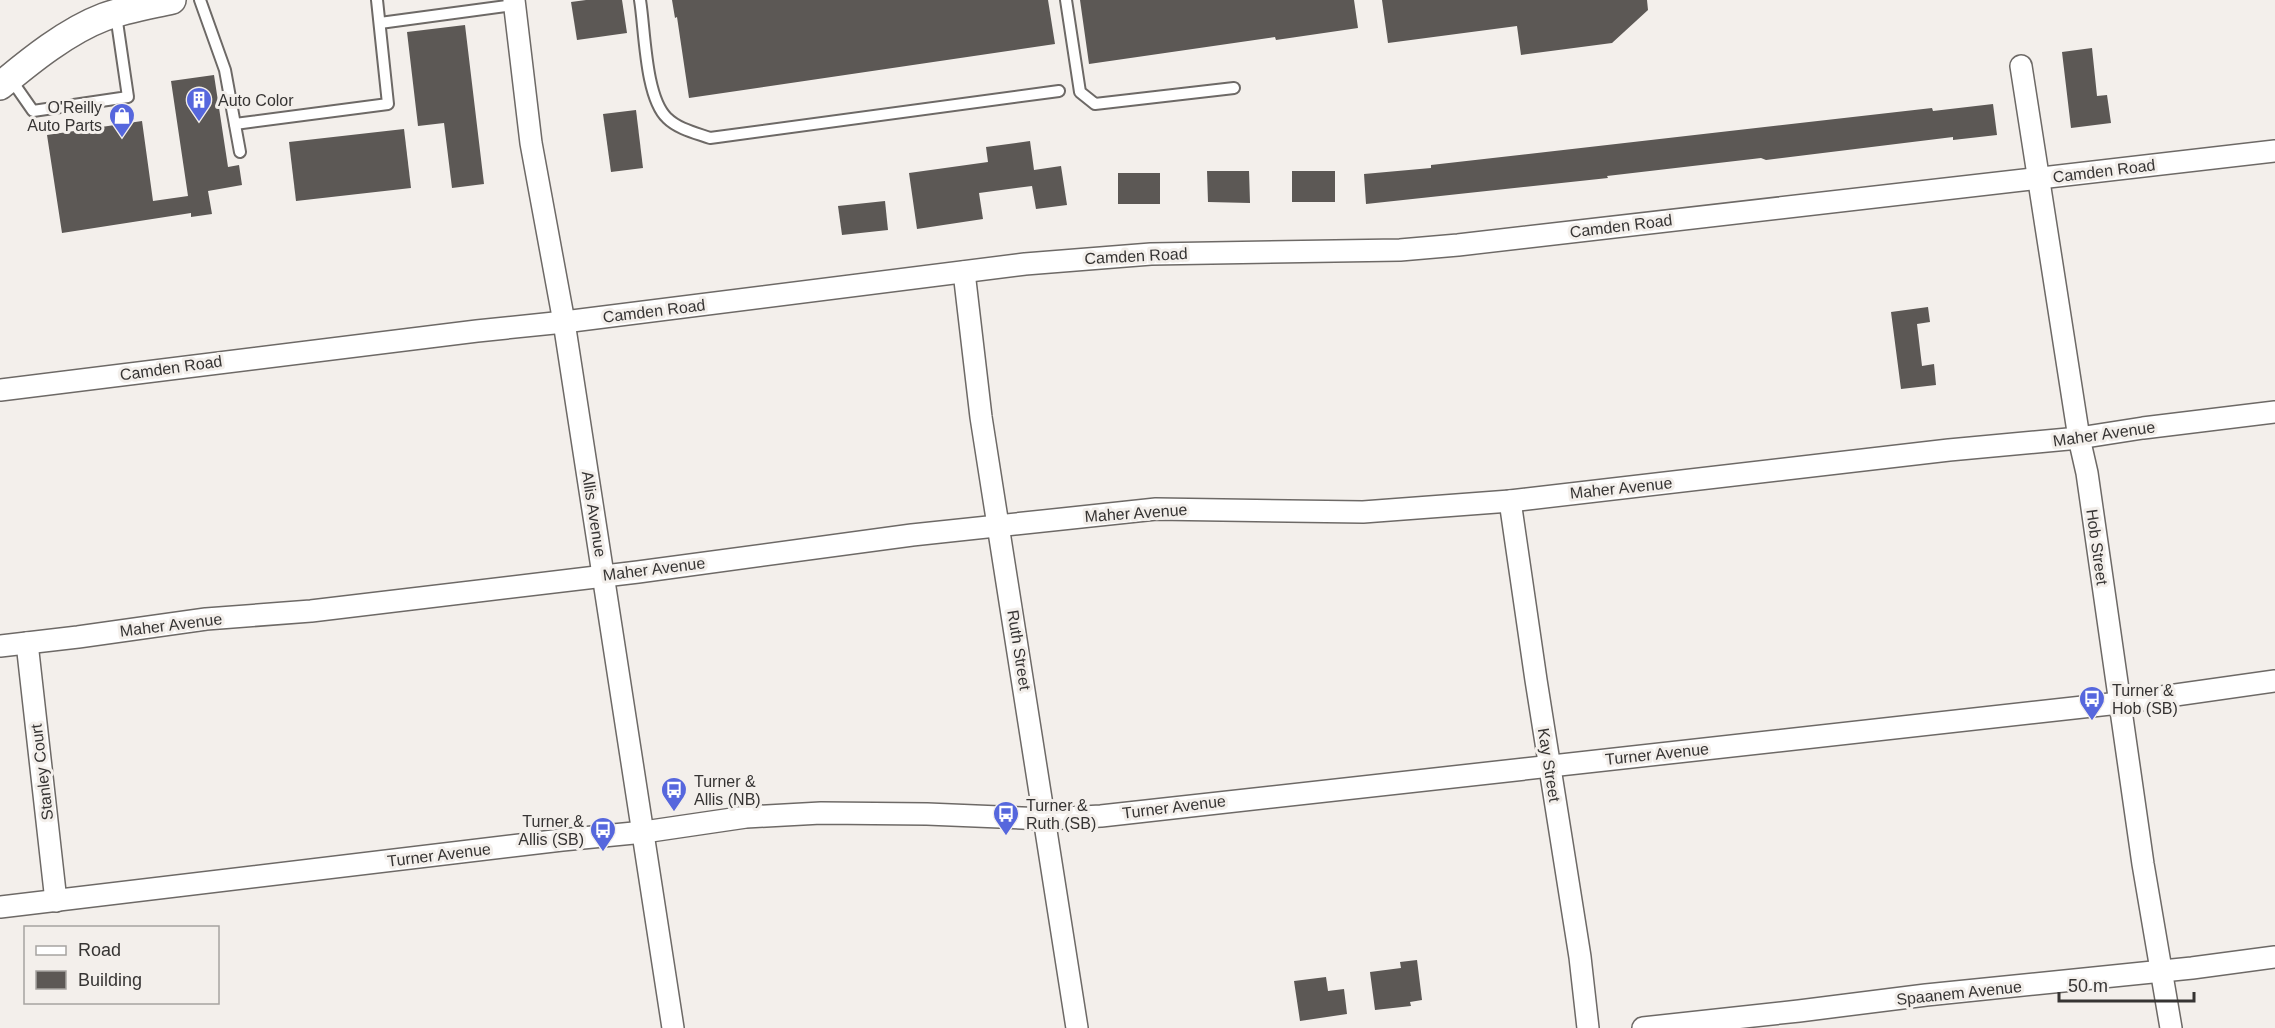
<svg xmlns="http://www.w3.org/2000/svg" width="2275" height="1028" viewBox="0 0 2275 1028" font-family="Arial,sans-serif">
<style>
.building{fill:#5c5855}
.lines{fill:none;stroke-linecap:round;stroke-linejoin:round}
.service-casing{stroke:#6d6966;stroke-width:14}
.minor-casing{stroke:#6d6966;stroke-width:24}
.tertiary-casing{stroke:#6d6966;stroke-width:30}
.service{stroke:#fff;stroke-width:10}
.minor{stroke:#fff;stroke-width:21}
.tertiary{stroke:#fff;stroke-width:27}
.labels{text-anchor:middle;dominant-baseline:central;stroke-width:6;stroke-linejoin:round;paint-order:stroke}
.poi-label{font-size:16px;fill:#363433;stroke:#f3efeb;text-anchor:start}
.street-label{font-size:16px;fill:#363433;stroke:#f3efeb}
</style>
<rect width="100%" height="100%" fill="#f3efeb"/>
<g class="building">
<polygon points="586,0 622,0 627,33 577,40 571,2"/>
<polygon points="672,0 1048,0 1055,44 689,98 677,17 675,18"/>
<polygon points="1080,0 1354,0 1358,28 1276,40 1275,37 1089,64"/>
<polygon points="1382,0 1647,0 1648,10 1612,43 1521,55 1517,26 1388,43"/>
<polygon points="465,25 484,184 452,188 444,123 418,126 407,32"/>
<polygon points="2092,48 2097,96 2107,95 2111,123 2071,128 2062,52"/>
<polygon points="214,75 228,167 239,165 242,185 208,191 212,214 191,217 191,213 62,233 47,135 142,121 153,201 188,196 171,81"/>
<polygon points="1993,104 1997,135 1953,140 1953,137 1766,160 1761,158 1607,176 1608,178 1366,204 1364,174 1431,168 1431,165 1932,108 1933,111"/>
<polygon points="636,110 643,168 611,172 603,114"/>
<polygon points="404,129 411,188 296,201 289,142"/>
<polygon points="1030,141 1034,170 1061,166 1067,205 1036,209 1032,186 979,193 983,219 917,229 909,173 988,162 986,147"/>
<polygon points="1207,171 1249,171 1250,203 1208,202"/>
<rect x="1292" y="171" width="43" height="31"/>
<rect x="1118" y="173" width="42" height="31"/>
<polygon points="885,201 888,230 842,235 838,206"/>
<polygon points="1928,307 1930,322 1917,324 1922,366 1934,364 1936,385 1901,389 1891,312"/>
<polygon points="1417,960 1422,1000 1410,1002 1411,1006 1375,1010 1370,972 1401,968 1400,962"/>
<polygon points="1326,977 1328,991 1344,989 1347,1014 1300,1021 1294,981"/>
</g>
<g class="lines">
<defs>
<g id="service">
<polyline points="200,0 225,70 240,152"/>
<path d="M640,0C645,30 645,97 667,118C678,129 696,133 710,138L1059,91"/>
<polyline points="1066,0 1080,92 1095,104 1234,88"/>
<polyline points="380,23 514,5"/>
<polyline points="10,78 33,111 128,97 116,15"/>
<polyline points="235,124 388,104 377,0"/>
</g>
<g id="minor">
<polyline points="514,0 531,143 564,322 673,1028"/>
<polyline points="2021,66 2079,438 2087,473 2143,864 2171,1028"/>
<polyline points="964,272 981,417 1077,1028"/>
<polyline points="0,390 477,331 564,322 1025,264 1151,254 1400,250 1458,245 2275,151"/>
<polyline points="1510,501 1536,680 1580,957 1588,1028"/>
<polyline points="27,643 56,901"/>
<polyline points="0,646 78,637 206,619 311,611 638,572 912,535 1156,509 1363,512 1510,501 1949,450 2079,438 2143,428 2275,412"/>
<polyline points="0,907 562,840 644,832 746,817 821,813 927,814 1045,819 1101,816 2119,703 2275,681"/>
<polyline points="1643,1028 1799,1011 1926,995 2192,968 2275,957"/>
</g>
<path id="tertiary" d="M0,86C30,61 67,31 104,17C126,9 150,5 172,0"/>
</defs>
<use href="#service" class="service-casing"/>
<use href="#minor" class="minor-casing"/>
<use href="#tertiary" class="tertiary-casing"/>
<use href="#service" class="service"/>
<use href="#minor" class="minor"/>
<use href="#tertiary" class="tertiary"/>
</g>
<defs>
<symbol id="building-pin" viewBox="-11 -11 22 30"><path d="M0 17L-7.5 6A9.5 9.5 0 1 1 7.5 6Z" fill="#5667dd" stroke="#f3efeb"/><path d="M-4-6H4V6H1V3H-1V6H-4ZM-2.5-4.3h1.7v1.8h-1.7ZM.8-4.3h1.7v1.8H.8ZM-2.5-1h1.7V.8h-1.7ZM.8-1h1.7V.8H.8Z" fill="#fff"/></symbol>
<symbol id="shop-pin" viewBox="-11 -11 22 30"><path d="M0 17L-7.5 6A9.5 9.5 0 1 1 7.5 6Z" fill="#5667dd" stroke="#f3efeb"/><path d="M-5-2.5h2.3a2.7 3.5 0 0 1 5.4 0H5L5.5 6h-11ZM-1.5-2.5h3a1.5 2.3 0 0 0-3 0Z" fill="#fff"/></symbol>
<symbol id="bus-pin" viewBox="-11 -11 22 30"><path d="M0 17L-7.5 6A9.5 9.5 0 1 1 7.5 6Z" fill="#5667dd" stroke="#f3efeb"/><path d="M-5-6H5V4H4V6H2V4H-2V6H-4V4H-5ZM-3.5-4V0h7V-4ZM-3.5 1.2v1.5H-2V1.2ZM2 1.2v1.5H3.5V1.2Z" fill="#fff"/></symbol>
</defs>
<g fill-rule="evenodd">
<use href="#building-pin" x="184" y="85" width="30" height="40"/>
<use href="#shop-pin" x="107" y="101" width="30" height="40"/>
<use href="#bus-pin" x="2077" y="684" width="30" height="40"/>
<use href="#bus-pin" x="659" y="775" width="30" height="40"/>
<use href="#bus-pin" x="991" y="799" width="30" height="40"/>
<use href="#bus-pin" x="588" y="815" width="30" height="40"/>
</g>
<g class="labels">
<g class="poi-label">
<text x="218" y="100">Auto Color</text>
<text x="102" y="107" text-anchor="end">O'Reilly<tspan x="102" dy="18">Auto Parts</tspan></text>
<text x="2112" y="690">Turner &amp;<tspan x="2112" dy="18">Hob (SB)</tspan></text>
<text x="694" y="781">Turner &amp;<tspan x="694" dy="18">Allis (NB)</tspan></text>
<text x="1026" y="805">Turner &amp;<tspan x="1026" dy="18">Ruth (SB)</tspan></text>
<text x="584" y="821" text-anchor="end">Turner &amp;<tspan x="584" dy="18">Allis (SB)</tspan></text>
</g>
<g class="street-label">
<text transform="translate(2104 171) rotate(-7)">Camden Road</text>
<text transform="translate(1621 226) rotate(-7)">Camden Road</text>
<text transform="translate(1136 256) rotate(-3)">Camden Road</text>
<text transform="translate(654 311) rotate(-7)">Camden Road</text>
<text transform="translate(171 368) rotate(-8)">Camden Road</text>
<text transform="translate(2104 434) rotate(-8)">Maher Avenue</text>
<text transform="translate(1621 488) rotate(-6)">Maher Avenue</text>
<text transform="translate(1136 513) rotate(-4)">Maher Avenue</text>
<text transform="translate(594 514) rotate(81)">Allis Avenue</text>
<text transform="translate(2097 547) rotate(82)">Hob Street</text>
<text transform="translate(654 569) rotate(-7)">Maher Avenue</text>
<text transform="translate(171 625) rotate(-7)">Maher Avenue</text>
<text transform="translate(1019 650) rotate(81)">Ruth Street</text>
<text transform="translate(1657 754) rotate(-6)">Turner Avenue</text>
<text transform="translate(1549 765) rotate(81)">Kay Street</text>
<text transform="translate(42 772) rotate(-97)">Stanley Court</text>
<text transform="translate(1174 807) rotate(-7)">Turner Avenue</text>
<text transform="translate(439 855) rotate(-7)">Turner Avenue</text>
<text transform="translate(1959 993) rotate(-6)">Spaanem Avenue</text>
</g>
</g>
<rect x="24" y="926" width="195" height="78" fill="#f3efeb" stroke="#a7a4a1" stroke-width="1.5"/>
<rect x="36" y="946" width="30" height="9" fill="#ffffff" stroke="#a7a4a1" stroke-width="1.5"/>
<text x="78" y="956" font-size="18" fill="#363433">Road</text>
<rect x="36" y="971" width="30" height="18" fill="#5c5855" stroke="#a7a4a1" stroke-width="1.5"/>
<text x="78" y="986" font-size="18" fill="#363433">Building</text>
<path d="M2059 992v9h135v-9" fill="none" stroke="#363433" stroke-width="3"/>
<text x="2068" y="992" font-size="18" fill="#363433" stroke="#f3efeb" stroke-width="4.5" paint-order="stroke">50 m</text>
</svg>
